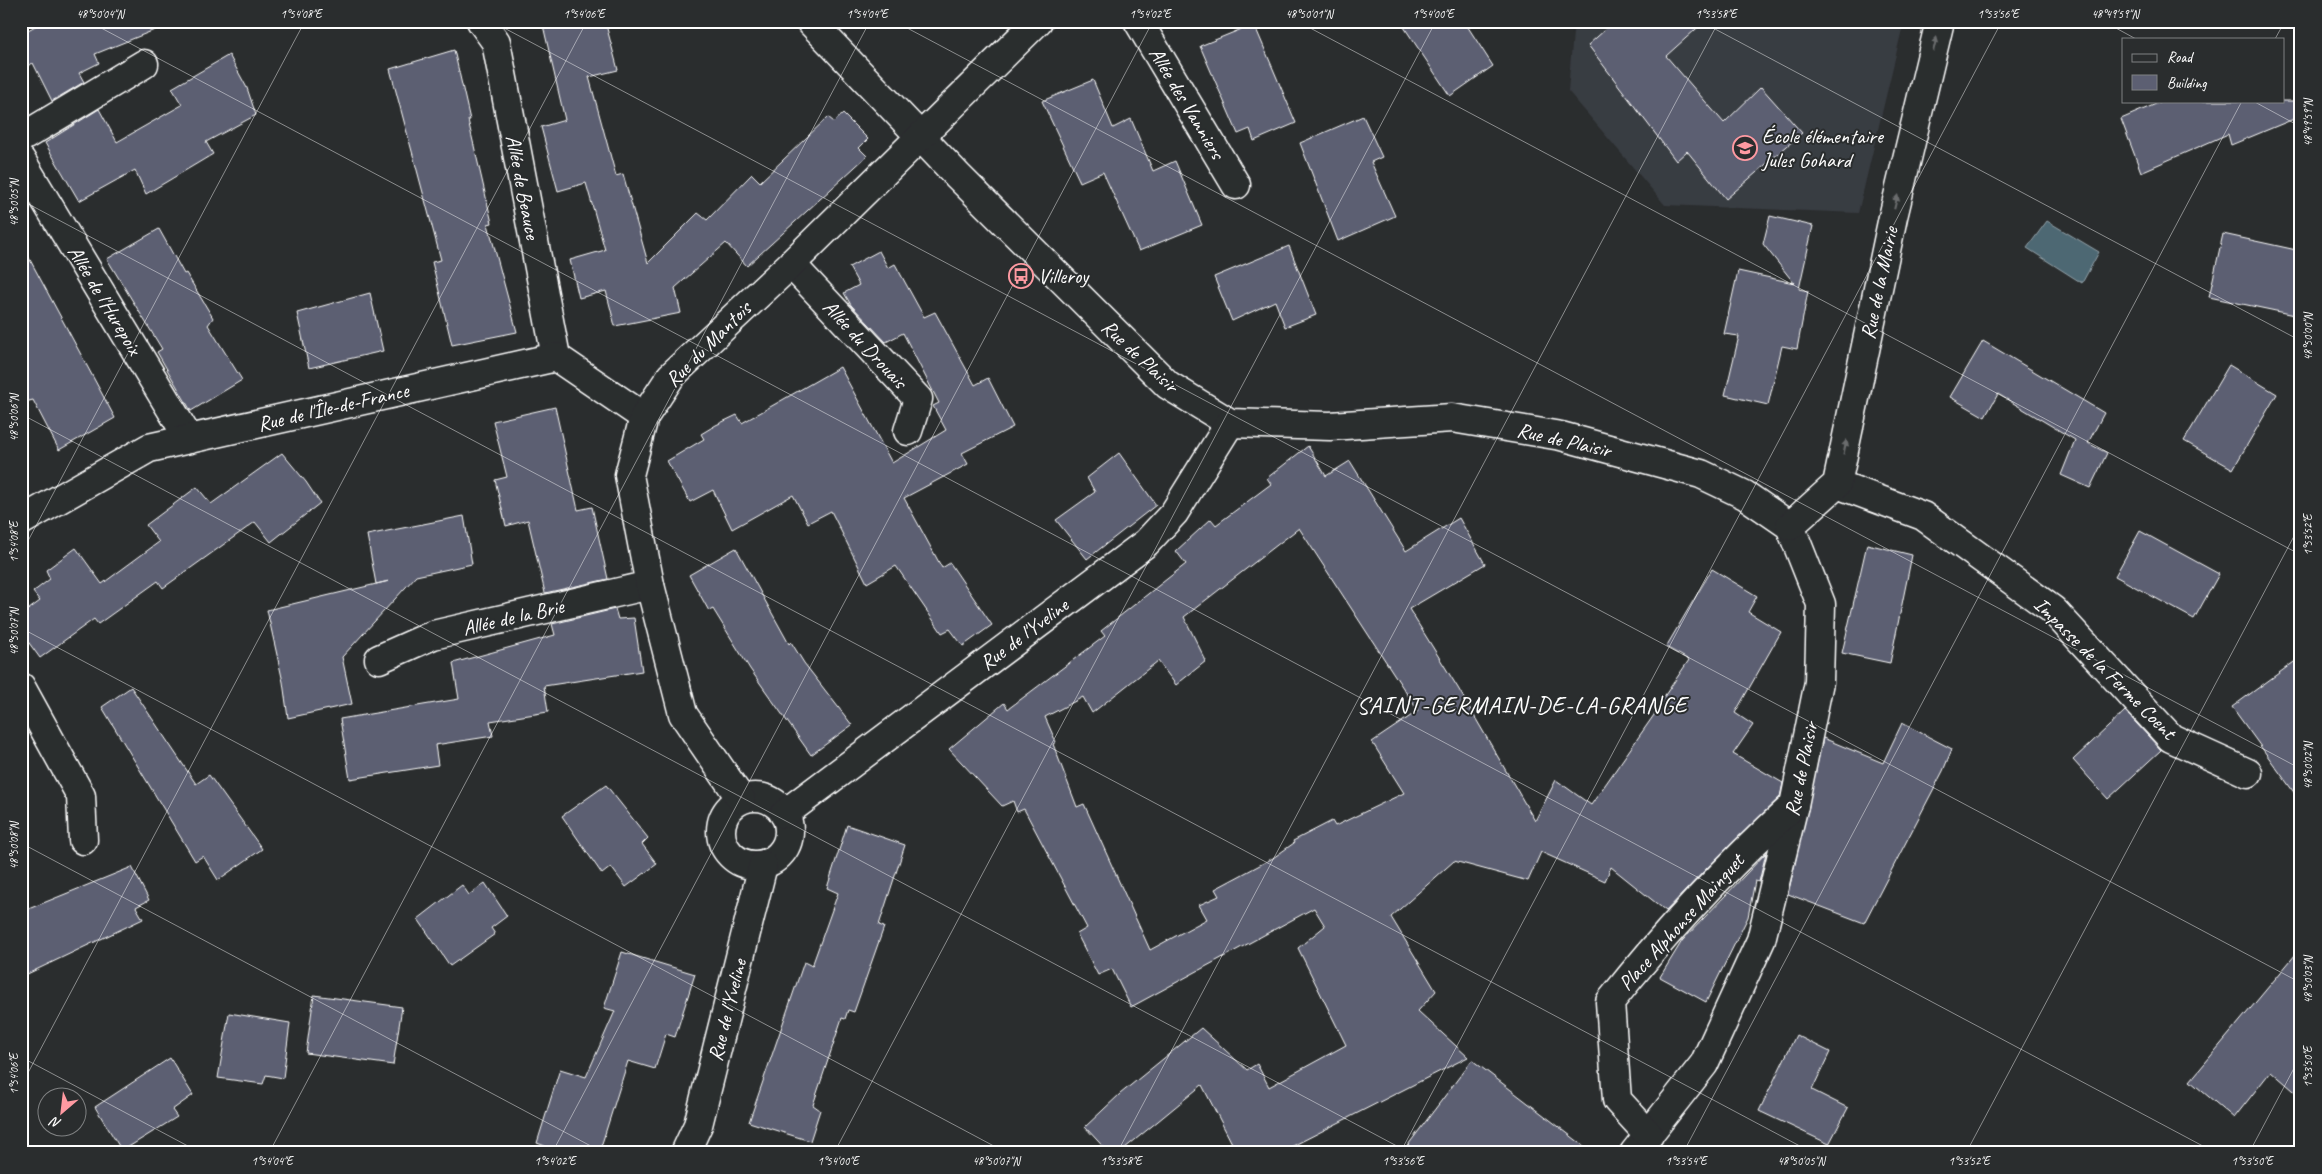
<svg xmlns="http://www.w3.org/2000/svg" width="2322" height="1174" viewBox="0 0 2322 1174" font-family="Caveat,sans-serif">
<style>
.built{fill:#393c42}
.water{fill:#4e6773;stroke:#95a4ab}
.building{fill:#5c5f72;stroke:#fff;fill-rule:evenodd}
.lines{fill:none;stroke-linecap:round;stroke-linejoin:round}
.minor-casing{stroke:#fff;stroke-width:31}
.minor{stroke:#2a2d2e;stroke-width:28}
.oneway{fill:#6a6c6d}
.ticks{fill:none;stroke:#fff;stroke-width:1;stroke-opacity:0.45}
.labels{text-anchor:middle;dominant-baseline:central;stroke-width:4;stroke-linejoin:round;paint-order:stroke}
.street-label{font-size:21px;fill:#fff;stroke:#2a2d2e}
.poi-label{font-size:21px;fill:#fff;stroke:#2a2d2e;text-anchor:start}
.quarter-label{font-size:24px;letter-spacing:1px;fill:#fff;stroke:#2a2d2e}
.neatline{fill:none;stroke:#fff;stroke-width:2}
.ticks-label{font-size:12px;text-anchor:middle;fill:#fff}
</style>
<rect width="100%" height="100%" fill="#2a2d2e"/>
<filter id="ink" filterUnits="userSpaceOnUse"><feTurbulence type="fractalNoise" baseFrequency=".02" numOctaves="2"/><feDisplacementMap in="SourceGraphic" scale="10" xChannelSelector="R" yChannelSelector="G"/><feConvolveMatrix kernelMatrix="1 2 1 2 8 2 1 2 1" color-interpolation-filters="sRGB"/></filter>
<g filter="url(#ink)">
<polygon class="built" points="1574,21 1904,21 1858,213 1665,205 1568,91"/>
<polygon class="water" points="2047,221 2099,252 2082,283 2027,248"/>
<g class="building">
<polygon points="44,21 172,21 172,23 95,54 99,63 79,73 84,82 52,101 33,63 21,69 21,34"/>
<polygon points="542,21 605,21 618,70 589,77 616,176 623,174 648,263 698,213 707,220 752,174 760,182 828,117 834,122 843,114 868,139 859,148 867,156 747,266 726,243 675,288 681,313 615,326 606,291 579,298 570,260 605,250 586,183 558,191 541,127 565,120"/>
<polygon points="1400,21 1464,21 1493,66 1450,96"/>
<polygon points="1615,21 1705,21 1666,56 1724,123 1761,87 1802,133 1726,199 1687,151 1676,161 1588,45"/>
<polygon points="1254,24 1296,123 1254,141 1250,129 1238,134 1200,46"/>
<polygon points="454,50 470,120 468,120 492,223 488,224 517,332 452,345 432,262 441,260 390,69"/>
<polygon points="229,55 247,88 256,115 206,142 213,154 146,194 135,170 79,201 45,143 99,109 117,142 182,105 172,88"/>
<polygon points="1093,80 1113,128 1131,119 1153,171 1175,161 1202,225 1139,251 1103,172 1080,182 1042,101"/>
<polygon points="2163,101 2301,101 2301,116 2231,145 2228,134 2141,172 2121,119"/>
<polygon points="1363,116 1382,157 1371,162 1395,216 1338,241 1300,143"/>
<polygon points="1770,216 1813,226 1799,289 1808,291 1797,349 1782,346 1768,405 1725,395 1739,336 1724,334 1738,271 1794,283 1763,244"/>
<polygon points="159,229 184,274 186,273 213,318 208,325 242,380 191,411 157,352 162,349 107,259"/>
<polygon points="2223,234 2301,251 2301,292 2295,315 2209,297"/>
<polygon points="21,243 115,418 59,450 33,400 21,403"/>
<polygon points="1289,246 1316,315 1285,327 1275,301 1232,321 1214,277"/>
<polygon points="879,251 888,268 895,264 924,317 935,312 975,385 988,378 1013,427 962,453 968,464 904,498 942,568 950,563 992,625 963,646 950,629 942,633 896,566 867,583 831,511 808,523 793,495 732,529 713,490 690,502 667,461 704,439 701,434 716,425 737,415 742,423 840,367 892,463 946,430 933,406 939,403 903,333 886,342 851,305 844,293 859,285 849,267"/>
<polygon points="370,293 383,351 309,368 297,313"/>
<polygon points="1983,341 2104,413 2088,443 2107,453 2090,488 2061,475 2075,440 1998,394 1985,417 1950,397"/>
<polygon points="2229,365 2277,394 2233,469 2184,441"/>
<polygon points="555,407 578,510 592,507 608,579 545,593 528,520 506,526 495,480 507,477 493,421"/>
<path d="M1308,446L1326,476L1350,461L1406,551L1459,518L1485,564L1409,609L1458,688L1535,821L1556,780L1591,805L1661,705L1659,704L1689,660L1666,647L1712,569L1757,596L1748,612L1781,632L1735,713L1753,725L1733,754L1783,783L1780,797L1710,865L1666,911L1611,867L1605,881L1541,852L1528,881L1454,861L1391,917L1436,991L1418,1011L1468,1057L1279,1153H1237L1202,1085L1119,1153H1109L1085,1127L1120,1094L1201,1028L1247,1070L1257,1064L1269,1087L1346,1045L1298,948L1325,926L1314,908L1131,1007L1112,969L1098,975L1077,934L1087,928L1024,809L1017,812L1013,801L1002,806L949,749L1004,703L1008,709L1105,636L1101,631L1186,564L1176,551L1211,519L1216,525L1271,484L1267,478ZM1299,528L1418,711L1372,742L1404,793L1335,826L1332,821L1293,841L1294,843L1273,858L1215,889L1219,896L1199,905L1207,919L1150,950L1084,804L1077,807L1053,744L1056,742L1045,717L1083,697L1092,713L1158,661L1176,685L1206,661L1184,617Z"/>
<polygon points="282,453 306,482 320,503 271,542 255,522 163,588 158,581 98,624 94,619 40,658 21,632 21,615 40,601 33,592 50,579 46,570 76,548 102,584 159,542 146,525 197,487 211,504"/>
<polygon points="1119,453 1156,505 1087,559 1056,520 1095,492 1087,478"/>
<polygon points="464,516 472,564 416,576 342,657 352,704 288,718 283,682 267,610 389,581 376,584 367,535"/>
<polygon points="2140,531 2219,574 2194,619 2115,576"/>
<polygon points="1867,544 1912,555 1890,663 1842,653"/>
<polygon points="736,548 789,644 791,642 804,663 852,725 811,755 750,669 713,609 709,611 689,575"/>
<polygon points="615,609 618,619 634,618 642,671 544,686 548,712 490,721 493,736 435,745 438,765 350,779 340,719 459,699 453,663 555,635 552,624"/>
<polygon points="2301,657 2301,802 2232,707"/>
<polygon points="131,687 196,784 209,775 262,849 218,880 203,856 195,861 102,707"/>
<polygon points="2125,711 2161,750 2108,799 2073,760"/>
<polygon points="1902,723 1952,749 1943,771 1864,923 1788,894 1823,738 1883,763"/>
<polygon points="606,785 648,838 642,844 657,864 626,887 611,867 602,874 562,816"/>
<polygon points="847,825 905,845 879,925 884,927 854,1012 848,1010 845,1019 842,1018 813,1105 820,1110 810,1141 749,1122 804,962 812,966 838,893 827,888"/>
<polygon points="1766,853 1759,882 1755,881 1748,917 1706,1002 1660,977 1682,941"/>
<polygon points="132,867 149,900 136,907 143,919 21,977 21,912"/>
<polygon points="485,883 507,916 491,928 495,934 450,966 418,919 462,885 469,895"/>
<polygon points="2301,948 2301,1097 2271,1071 2234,1118 2190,1081"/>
<polygon points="622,952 695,974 675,1037 666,1034 655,1069 628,1061 599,1153 543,1153 545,1146 537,1143 560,1069 586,1077 615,1011 604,1008"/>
<polygon points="314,995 402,1007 393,1065 306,1053"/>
<polygon points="229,1013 290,1023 283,1078 266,1075 263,1084 218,1078"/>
<polygon points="1796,1035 1830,1052 1812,1090 1848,1108 1829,1144 1759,1111"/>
<polygon points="170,1058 193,1095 172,1110 177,1117 122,1151 95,1107"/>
<polygon points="1472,1060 1593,1153 1402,1153"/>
</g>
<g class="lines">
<defs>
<g id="minor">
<polyline points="481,21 496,42 556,357"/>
<polyline points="810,21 958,176 1168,385 1230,423 1330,426 1452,418 1561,436 1701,474 1745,495 1790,526 1821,604 1819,682 1794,805 1761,940 1704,1064 1634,1153"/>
<polyline points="1138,21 1236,185"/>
<polyline points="21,138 144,64"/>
<polyline points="21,160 189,439"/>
<polyline points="791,264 918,399 908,431"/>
<polyline points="1837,484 1923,516 2053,610 2171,738 2248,773"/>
<polyline points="21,521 149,448 556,357 644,417"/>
<polyline points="1790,526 1837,484 1893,217 1940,21"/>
<polyline points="379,659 433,635 650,585"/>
<polyline points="21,687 81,796 83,840"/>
<circle cx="755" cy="831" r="34"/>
<polyline points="741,799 683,714 650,585 629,475 644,417 671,376 791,264 1038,21"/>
<polyline points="784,814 1146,543 1174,513 1230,423"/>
<path d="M1649,1135L1617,1100L1610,1002C1666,931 1727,866 1794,805"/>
<polyline points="685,1153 698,1125 763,865"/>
</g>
</defs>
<use href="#minor" class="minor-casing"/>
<use href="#minor" class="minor"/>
</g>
<defs><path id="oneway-solid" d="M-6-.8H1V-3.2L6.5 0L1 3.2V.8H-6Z" transform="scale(1.25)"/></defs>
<g class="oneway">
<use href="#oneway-solid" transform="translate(1935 44) rotate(-76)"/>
<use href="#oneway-solid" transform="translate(1896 202) rotate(-76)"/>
<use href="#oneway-solid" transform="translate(1845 447) rotate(-78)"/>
</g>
</g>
<path class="ticks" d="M88,21L2216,1153M491,21L2301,983M894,21L2301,769M1297,21L2301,555M1700,21L2301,341M2103,21L2136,39M21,22L22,21M2275,39L2285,21M2253,101L2301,127M21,200L1813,1153M21,414L1410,1153M21,554L305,21M21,628L1007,1153M21,843L604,1153M21,1057L201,1153M21,1086L587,21M269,1153L870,21M552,1153L1153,21M834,1153L1436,21M1117,1153L1719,21M1400,1153L2002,21M1683,1153L2242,101M1966,1153L2301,523M2249,1153L2301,1055"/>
<defs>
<symbol id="school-ring" viewBox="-11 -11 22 22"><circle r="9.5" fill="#2a2d2e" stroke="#ff9aa2" stroke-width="1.5"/><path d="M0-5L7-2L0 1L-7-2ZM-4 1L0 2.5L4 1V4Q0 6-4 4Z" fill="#ff9aa2"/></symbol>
<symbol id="bus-ring" viewBox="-11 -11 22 22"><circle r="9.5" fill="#2a2d2e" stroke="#ff9aa2" stroke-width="1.5"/><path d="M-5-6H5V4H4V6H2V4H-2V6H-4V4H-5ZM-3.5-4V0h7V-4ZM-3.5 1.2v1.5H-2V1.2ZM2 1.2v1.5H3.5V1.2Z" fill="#ff9aa2"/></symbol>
</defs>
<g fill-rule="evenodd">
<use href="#school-ring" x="1731" y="134" width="28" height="28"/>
<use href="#bus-ring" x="1007" y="262" width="28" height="28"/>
</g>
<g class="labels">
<g class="street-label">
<text transform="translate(1187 103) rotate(59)">Allée des Vanniers</text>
<text transform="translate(523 187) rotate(79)">Allée de Beauce</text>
<text transform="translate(1879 283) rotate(-78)">Rue de la Mairie</text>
<text transform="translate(105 300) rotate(59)">Allée de l'Hurepoix</text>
<text transform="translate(708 344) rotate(-45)">Rue du Mantois</text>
<text transform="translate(865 344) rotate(47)">Allée du Drouais</text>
<text transform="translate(1140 356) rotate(43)">Rue de Plaisir</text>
<text transform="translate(333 407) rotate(-13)">Rue de l'Île-de-France</text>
<text transform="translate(1564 440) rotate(13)">Rue de Plaisir</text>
<text transform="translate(513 617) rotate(-13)">Allée de la Brie</text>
<text transform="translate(1024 634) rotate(-37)">Rue de l'Yveline</text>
<text transform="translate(2105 668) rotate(45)">Impasse de la Ferme Coent</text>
<text transform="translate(1801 769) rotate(-78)">Rue de Plaisir</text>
<text transform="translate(1681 922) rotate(-48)">Place Alphonse Mainguet</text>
<text transform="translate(727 1010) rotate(-76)">Rue de l'Yveline</text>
</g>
<g class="poi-label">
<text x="1762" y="136">École élémentaire<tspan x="1762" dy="24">Jules Gohard</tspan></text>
<text x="1038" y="276">Villeroy</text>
</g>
<g class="quarter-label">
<text x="1522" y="705">SAINT-GERMAIN-DE-LA-GRANGE</text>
</g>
</g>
<rect width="2322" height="1174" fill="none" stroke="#2a2d2e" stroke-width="55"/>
<rect x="2122" y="38" width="162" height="65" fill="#2a2d2e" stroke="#7f8182"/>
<rect x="2132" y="54" width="25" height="8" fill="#2a2d2e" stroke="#7f8182"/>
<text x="2167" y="62" font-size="15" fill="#ffffff">Road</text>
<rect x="2132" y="75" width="25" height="15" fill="#5c5f72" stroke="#7f8182"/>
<text x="2167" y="88" font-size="15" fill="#ffffff">Building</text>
<g transform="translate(62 1112) rotate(208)"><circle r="24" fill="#2a2d2e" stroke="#7f8182"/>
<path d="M0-4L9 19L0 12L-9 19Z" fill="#ff9aa2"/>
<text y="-8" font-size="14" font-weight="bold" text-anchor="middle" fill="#ffffff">N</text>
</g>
<rect x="28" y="28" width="2266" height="1118" class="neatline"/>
<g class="ticks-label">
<text x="100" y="18">48°50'04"N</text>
<text x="301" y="18">1°54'08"E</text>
<text x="584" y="18">1°54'06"E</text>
<text x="867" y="18">1°54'04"E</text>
<text x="1150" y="18">1°54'02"E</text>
<text x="1309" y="18">48°50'01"N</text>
<text x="1433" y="18">1°54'00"E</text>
<text x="1716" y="18">1°53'58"E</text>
<text x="1998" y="18">1°53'56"E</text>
<text x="2115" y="18">48°49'59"N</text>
<text transform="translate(2308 123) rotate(-90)" y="4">48°49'59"N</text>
<text transform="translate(14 203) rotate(-90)" y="4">48°50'05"N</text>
<text transform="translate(2308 337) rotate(-90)" y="4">48°50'00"N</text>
<text transform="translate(14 418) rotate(-90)" y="4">48°50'06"N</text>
<text transform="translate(2308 535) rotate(-90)" y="4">1°53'52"E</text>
<text transform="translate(14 542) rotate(-90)" y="4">1°54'08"E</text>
<text transform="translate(14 632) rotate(-90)" y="4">48°50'07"N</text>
<text transform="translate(2308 766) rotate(-90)" y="4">48°50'02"N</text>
<text transform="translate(14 846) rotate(-90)" y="4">48°50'08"N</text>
<text transform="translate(2308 980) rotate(-90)" y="4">48°50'03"N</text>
<text transform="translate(2308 1067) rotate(-90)" y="4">1°53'50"E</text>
<text transform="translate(14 1074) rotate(-90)" y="4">1°54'06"E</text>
<text x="272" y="1165">1°54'04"E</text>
<text x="555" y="1165">1°54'02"E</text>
<text x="838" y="1165">1°54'00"E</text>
<text x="996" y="1165">48°50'07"N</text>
<text x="1121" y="1165">1°53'58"E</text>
<text x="1403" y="1165">1°53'56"E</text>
<text x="1686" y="1165">1°53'54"E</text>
<text x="1801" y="1165">48°50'05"N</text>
<text x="1969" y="1165">1°53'52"E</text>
<text x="2252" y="1165">1°53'50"E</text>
</g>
</svg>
